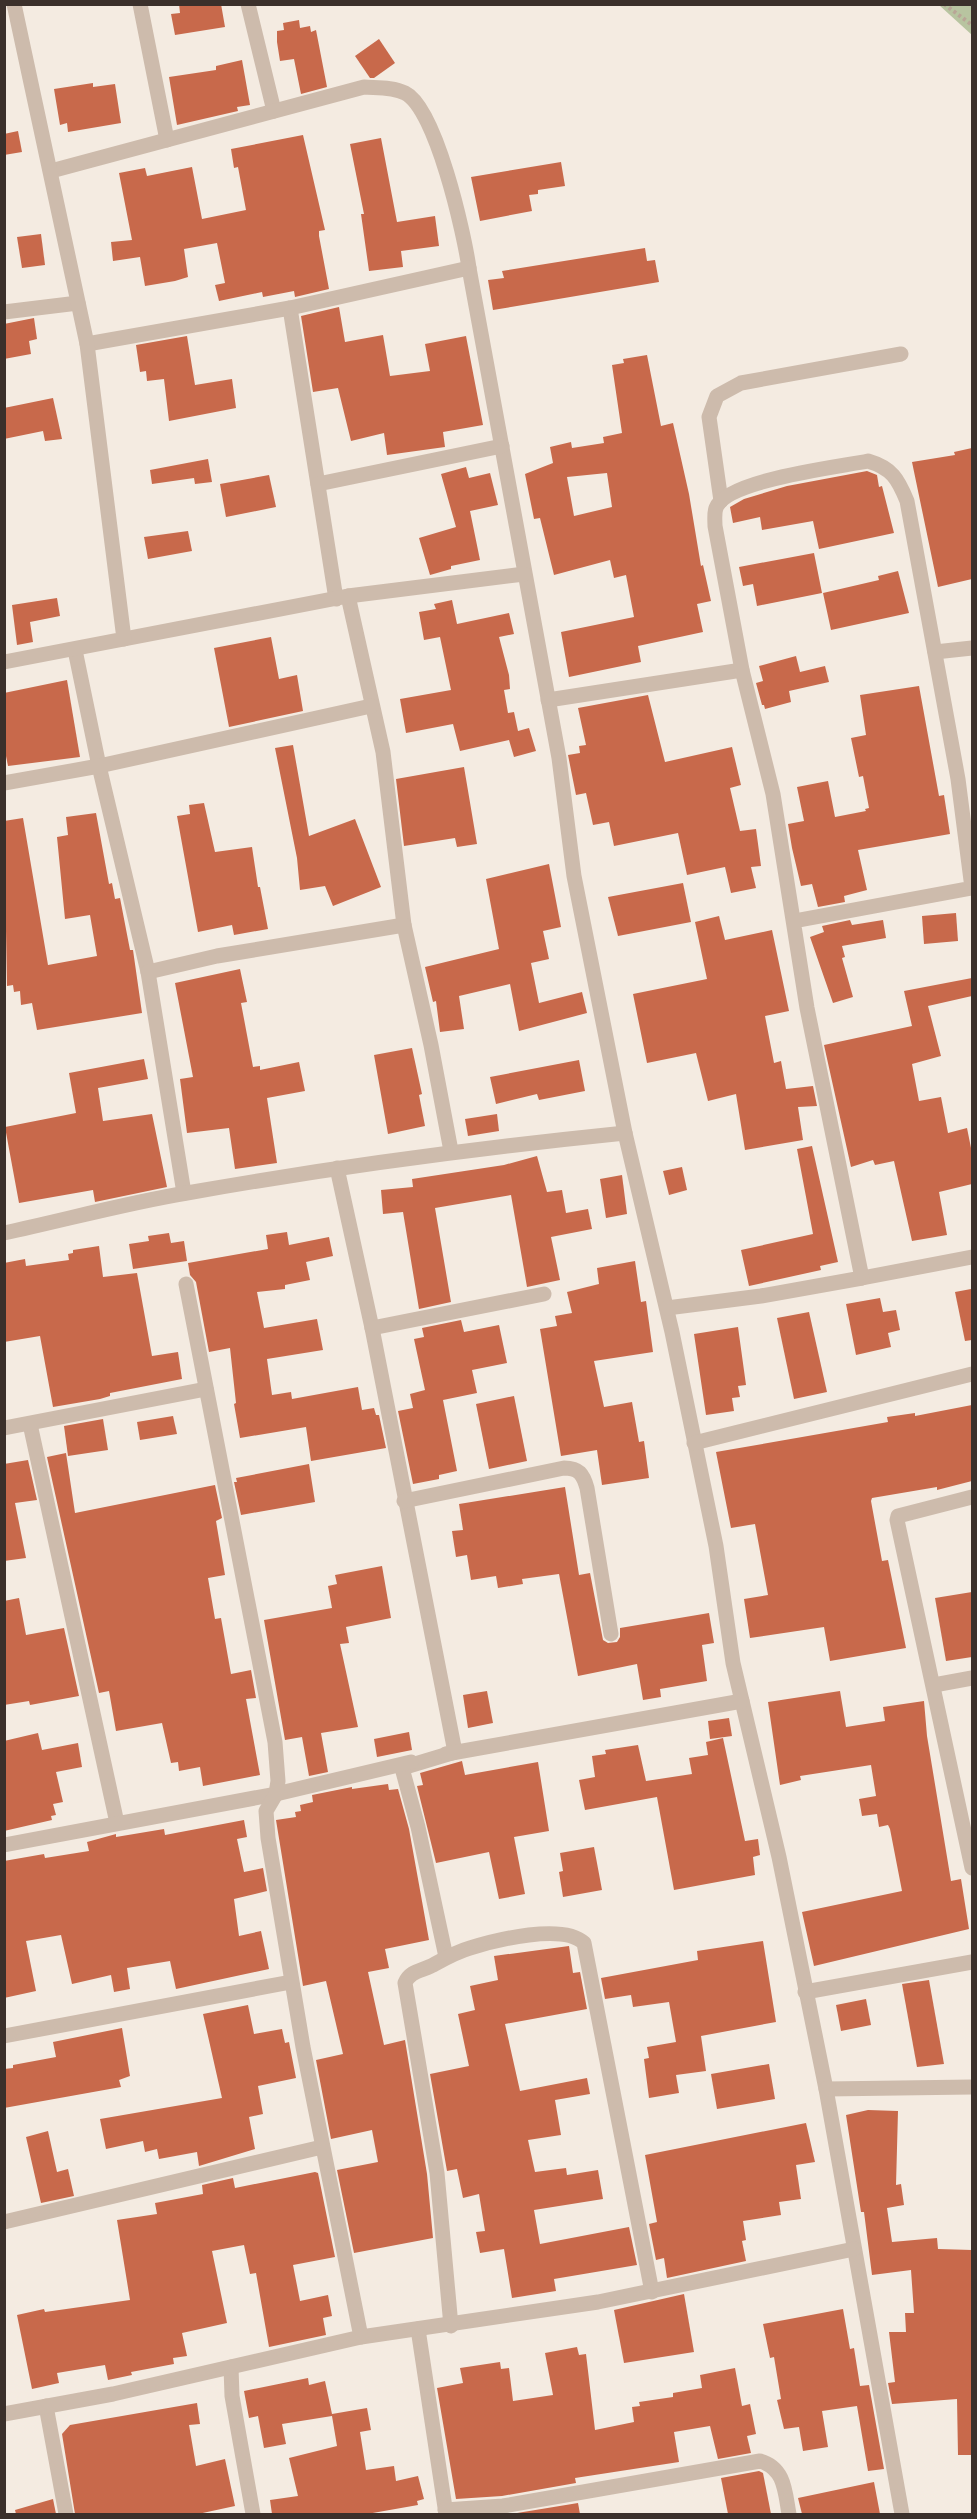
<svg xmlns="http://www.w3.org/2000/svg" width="977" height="2519" viewBox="0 0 977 2519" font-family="Lato,sans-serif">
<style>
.green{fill:#b8c4a0}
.building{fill:#c8694b;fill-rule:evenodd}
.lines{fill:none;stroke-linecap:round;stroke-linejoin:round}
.path{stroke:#b9a596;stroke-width:4;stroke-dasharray:3 3;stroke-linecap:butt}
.minor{stroke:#cdbbac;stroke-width:15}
</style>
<rect width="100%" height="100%" fill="#f4ebe1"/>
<polygon class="green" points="939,5 972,5 972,35"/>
<g class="building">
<polygon points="179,4 221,4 225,27 175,35 171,14 180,13"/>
<polygon points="299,20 300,28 310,26 311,32 316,30 327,87 301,94 294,59 280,61 277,42 277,31 284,30 283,23"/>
<polygon points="379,39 395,63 374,78 370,78 355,56"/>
<polygon points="242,60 250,105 237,107 238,111 177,125 169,77 216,70 216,66"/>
<polygon points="93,83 93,87 115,84 121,123 68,132 67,123 60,125 54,89"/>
<polygon points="18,131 22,152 4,155 4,134"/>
<polygon points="303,135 325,230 319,231 319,236 329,289 295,297 294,291 263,297 262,292 219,301 215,285 225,283 217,243 184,249 188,277 175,281 145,286 140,257 113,261 111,242 132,240 119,173 145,168 147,176 192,167 202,219 246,210 238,167 234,168 231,149"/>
<polygon points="381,138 397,222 435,216 439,246 401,251 403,267 369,271 361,214 364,214 350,144"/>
<polygon points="561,162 565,186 538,190 538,194 529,195 532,211 480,221 471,177"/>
<polygon points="41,234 45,265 22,268 17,237"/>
<polygon points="645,248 647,261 655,260 659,282 493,310 488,280 504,278 502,271"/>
<polygon points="339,307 345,342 383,335 390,376 430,371 425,344 466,336 483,425 443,432 445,447 387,455 384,433 351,441 338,388 313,392 301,316"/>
<polygon points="34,318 37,339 29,341 31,354 4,359 4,324"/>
<polygon points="187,336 195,385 232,379 236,408 169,421 164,379 147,381 146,371 140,372 136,345"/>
<path d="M647,355L661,426L673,423L689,494L701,566L703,565L711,601L697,604L703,632L638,646L641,662L569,677L561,632L634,617L626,575L614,578L610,560L554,575L540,518L534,519L525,474L553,463L550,447L571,442L572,448L604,443L603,437L622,433L612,365L624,363L623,359ZM607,473L612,507L574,516L567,477Z"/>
<polygon points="53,398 62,439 45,441 43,431 4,439 4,408"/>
<polygon points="972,448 972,579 938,587 912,462 955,455 954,452"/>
<polygon points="208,459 212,482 195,484 194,478 152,484 150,470"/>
<polygon points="466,467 469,478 490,473 498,505 470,511 480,560 451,566 451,569 430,575 419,538 456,527 441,474"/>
<polygon points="867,471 877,475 879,487 882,486 894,533 819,549 813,521 762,530 760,517 733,523 730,507 744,499 787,486"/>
<polygon points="269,475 276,507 226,517 220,484"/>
<polygon points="188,531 192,551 148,559 144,537"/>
<polygon points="814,553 822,593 757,606 753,584 743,586 739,567"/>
<polygon points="898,571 909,613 831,630 823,593 879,580 878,576"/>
<polygon points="57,598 60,616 30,622 33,642 17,645 12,605"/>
<polygon points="452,600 457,624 509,613 514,634 499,637 509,675 510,689 504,690 508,713 514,712 518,731 529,728 536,751 514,757 509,740 460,751 453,724 406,733 400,699 451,690 440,637 424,640 419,612 436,609 434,604"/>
<polygon points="271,637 279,679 297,675 303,711 229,727 214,648"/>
<polygon points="796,656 800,672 825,666 829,682 789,691 791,702 765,709 764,705 762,705 756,683 763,681 759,666"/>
<polygon points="67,680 80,757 8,766 4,746 4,693"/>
<polygon points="919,686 939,796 944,795 950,834 858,850 867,890 844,896 845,902 818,907 812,884 801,886 792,848 788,824 804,821 797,787 828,781 835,817 866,811 865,809 869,808 863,776 859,777 851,738 866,735 860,695"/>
<polygon points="648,695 665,762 732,747 741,785 730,788 740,831 756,829 761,866 751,867 756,888 731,893 725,867 687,875 678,833 614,846 609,822 593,825 586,793 576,795 568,755 580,753 579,746 586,745 578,708"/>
<polygon points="293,745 309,836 355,819 381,887 333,906 325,886 300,890 297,858 275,748"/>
<polygon points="464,767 477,844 457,847 455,838 404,846 396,779"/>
<polygon points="204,803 215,852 252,847 258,887 260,887 268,929 234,935 232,925 198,932 177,816 190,814 189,805"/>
<polygon points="96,813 109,884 112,883 115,899 120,898 130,950 133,950 142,1013 37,1030 32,1003 21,1005 20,991 14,992 13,985 7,986 4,821 23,818 48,965 97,956 90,915 65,919 57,837 68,835 66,817"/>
<polygon points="549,864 561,927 543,931 549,959 531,963 539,1003 582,992 587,1013 519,1031 510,984 459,996 464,1029 440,1032 436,1001 433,1002 425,967 499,949 486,879"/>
<polygon points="683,883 691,922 618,936 608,897"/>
<polygon points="956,913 958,941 924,944 922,916"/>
<polygon points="719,916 725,940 772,930 789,1011 765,1016 774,1063 781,1061 786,1089 813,1086 817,1106 798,1107 803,1140 745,1150 736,1094 708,1101 696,1053 647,1063 633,994 707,979 695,922"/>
<polygon points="850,920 852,925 883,920 886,938 842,946 845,957 842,958 853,997 833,1003 810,937 824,932 822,926"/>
<polygon points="240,969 247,1002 241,1003 253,1067 260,1066 260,1070 299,1062 305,1091 267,1098 277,1163 235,1169 229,1128 187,1133 180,1079 193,1077 175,983"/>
<polygon points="972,978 972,996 928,1006 941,1056 912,1064 919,1101 941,1097 948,1133 967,1128 972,1153 972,1184 939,1192 947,1235 912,1241 894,1161 875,1165 873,1160 851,1167 824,1045 912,1026 904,991"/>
<polygon points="412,1048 422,1094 419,1095 425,1126 388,1134 374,1055"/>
<polygon points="144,1059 148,1079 98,1088 103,1121 152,1114 167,1187 95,1202 93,1190 19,1203 5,1127 76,1113 69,1073"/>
<polygon points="579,1060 585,1091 539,1100 537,1094 496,1104 490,1077"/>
<polygon points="497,1114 499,1131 468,1136 465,1119"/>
<polygon points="812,1146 838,1262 820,1266 821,1270 749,1286 741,1250 813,1234 797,1149"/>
<polygon points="537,1156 547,1192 562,1190 566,1213 588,1209 592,1229 551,1237 560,1280 527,1287 511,1195 435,1208 451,1302 419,1309 403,1212 383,1214 381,1190 413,1187 412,1179 504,1165"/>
<polygon points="682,1167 687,1190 669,1195 663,1171"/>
<polygon points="622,1175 627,1214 606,1218 600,1179"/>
<polygon points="287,1232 289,1245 329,1237 333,1256 306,1262 310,1280 285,1285 285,1289 257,1292 264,1328 317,1319 323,1350 267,1359 272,1395 291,1392 292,1399 358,1387 362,1410 374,1408 376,1415 379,1415 386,1448 311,1461 306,1427 240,1438 234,1404 236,1403 230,1348 209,1352 196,1282 190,1275 188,1263 268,1249 266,1235"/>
<polygon points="169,1233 171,1243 184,1241 187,1261 133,1269 129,1244 149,1241 148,1236"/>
<polygon points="99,1246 103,1277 137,1273 152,1356 178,1352 182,1379 110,1393 110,1396 100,1399 53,1407 40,1336 4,1342 4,1263 25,1259 26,1266 69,1260 68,1254 73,1253 73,1250"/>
<polygon points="635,1261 641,1302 646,1301 653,1352 594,1361 604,1407 632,1402 639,1442 644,1441 649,1478 602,1485 597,1450 561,1456 540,1329 557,1326 555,1316 572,1313 567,1292 599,1284 597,1268"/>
<polygon points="971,1289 972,1340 965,1341 955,1292"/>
<polygon points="880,1298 883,1312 896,1310 900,1330 888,1333 891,1347 856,1355 846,1304"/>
<polygon points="809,1312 827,1392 794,1399 777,1318"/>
<polygon points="461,1320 464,1332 499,1325 507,1363 472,1370 477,1393 443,1400 457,1471 439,1475 439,1479 413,1484 398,1411 413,1408 410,1394 425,1390 414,1339 424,1337 422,1328"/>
<polygon points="738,1327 746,1385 738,1386 740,1397 732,1398 734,1411 706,1415 694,1334"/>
<polygon points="514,1396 527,1461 489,1469 476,1404"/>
<polygon points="972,1405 972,1481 937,1490 937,1487 872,1498 871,1501 882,1561 888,1560 906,1648 830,1661 824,1627 750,1638 744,1599 768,1595 755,1524 731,1528 716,1452 888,1422 887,1417 915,1413 915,1416"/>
<polygon points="173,1416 177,1434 140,1440 137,1422"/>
<polygon points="103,1419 108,1450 68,1456 64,1426"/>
<polygon points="66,1453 75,1513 215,1485 222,1518 216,1521 225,1575 208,1578 215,1619 221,1618 231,1674 251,1670 256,1698 246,1699 260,1775 203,1786 200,1767 179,1771 178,1762 171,1763 162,1723 116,1731 109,1691 99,1693 47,1457"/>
<polygon points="28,1460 37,1500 15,1503 26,1558 4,1561 4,1464"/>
<polygon points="309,1464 315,1502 241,1515 234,1482 237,1482 236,1478"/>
<polygon points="565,1487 579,1575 590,1573 603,1640 608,1643 617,1642 620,1637 620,1628 709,1613 714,1643 702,1645 707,1681 660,1689 661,1697 643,1700 637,1664 578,1676 559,1574 522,1579 523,1584 498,1588 496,1576 471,1580 467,1555 456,1557 452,1531 463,1530 459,1504"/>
<polygon points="382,1566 391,1618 346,1627 349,1643 340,1644 358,1727 321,1733 328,1772 309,1776 302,1737 285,1740 264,1620 332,1608 328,1586 337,1584 335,1575"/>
<polygon points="972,1592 972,1657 946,1661 935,1598"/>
<polygon points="19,1598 26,1635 64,1628 79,1696 30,1705 29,1701 4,1705 4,1601"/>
<polygon points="487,1691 493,1723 468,1728 463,1695"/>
<polygon points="840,1691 846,1727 885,1721 883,1707 924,1701 927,1736 951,1881 961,1879 969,1929 814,1966 802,1912 902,1891 890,1829 888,1825 879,1827 877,1814 862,1816 859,1799 876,1796 871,1765 800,1776 801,1780 780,1785 768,1702"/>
<polygon points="729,1718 732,1736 710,1739 708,1721"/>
<polygon points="409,1732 412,1750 377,1757 374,1739"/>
<polygon points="38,1733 42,1750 78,1743 82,1767 56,1772 63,1802 53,1804 56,1815 51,1816 52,1820 4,1831 4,1741"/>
<polygon points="723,1738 745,1841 758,1839 760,1855 753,1857 755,1875 674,1890 657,1797 585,1810 579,1780 595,1777 592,1756 606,1754 605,1750 638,1745 646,1781 692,1774 689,1758 708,1755 706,1742"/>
<polygon points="462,1761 465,1775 538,1762 549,1831 514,1837 525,1894 499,1899 489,1852 436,1863 417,1786 423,1785 420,1773"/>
<polygon points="388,1784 389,1790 398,1789 409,1829 429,1940 385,1949 389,1968 368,1972 384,2045 405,2040 427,2174 433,2238 354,2253 337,2170 378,2162 372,2130 331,2139 316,2060 343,2054 326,1981 303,1986 276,1820 296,1817 295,1812 301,1811 300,1805 313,1802 312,1795 352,1787 352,1789"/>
<polygon points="244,1820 247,1837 237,1839 244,1872 263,1868 267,1891 234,1899 239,1936 261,1931 269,1969 176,1989 170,1961 127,1968 130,1989 114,1992 111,1975 72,1984 61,1935 26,1941 36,1991 4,1998 4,1861 44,1854 45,1858 89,1851 87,1842 116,1834 116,1837 164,1829 165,1835"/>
<polygon points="594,1847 602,1890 563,1897 559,1872 563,1871 560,1853"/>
<polygon points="763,1941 776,2022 701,2036 706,2071 676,2075 679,2093 649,2098 644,2059 649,2058 647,2047 676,2042 669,2002 633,2007 631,1995 605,1999 601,1978 698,1960 697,1951"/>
<polygon points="569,1946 573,1973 580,1972 587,2009 505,2024 520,2091 587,2078 590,2094 555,2100 561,2135 528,2140 535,2172 566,2168 567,2175 598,2170 603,2199 534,2210 540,2244 629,2227 637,2265 554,2279 556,2291 512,2298 504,2249 480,2253 476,2232 485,2231 479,2194 463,2198 457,2169 447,2171 430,2074 469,2066 458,2014 475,2010 470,1986 498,1980 494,1956"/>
<polygon points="929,1980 944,2064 917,2067 902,1984"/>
<polygon points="866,1999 871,2025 841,2031 836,2005"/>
<polygon points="248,2005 254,2034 282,2029 285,2043 289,2042 296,2078 258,2086 263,2114 249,2117 255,2149 199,2166 197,2152 159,2159 157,2149 145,2152 143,2141 106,2149 100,2119 222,2098 203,2014"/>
<polygon points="122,2028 130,2076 119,2080 121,2087 4,2108 4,2069 13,2068 13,2065 56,2057 53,2042"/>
<polygon points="769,2064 775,2099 717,2109 711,2074"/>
<polygon points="868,2110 898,2111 896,2185 901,2184 904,2205 887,2208 892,2242 937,2238 938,2249 972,2250 972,2455 958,2455 957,2399 892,2404 888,2383 895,2382 889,2332 906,2332 905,2313 914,2313 911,2270 872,2275 864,2212 861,2212 846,2115"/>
<polygon points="806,2123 815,2162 796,2165 801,2199 779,2202 781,2215 743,2221 746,2240 742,2241 746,2261 667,2278 664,2258 656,2260 649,2224 657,2222 645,2155"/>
<polygon points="48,2131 57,2172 68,2169 74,2196 41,2203 26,2137"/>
<polygon points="315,2172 318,2173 335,2257 293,2265 300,2301 328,2295 332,2316 323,2318 326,2335 269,2347 256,2273 250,2274 244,2245 212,2251 227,2323 182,2333 187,2356 173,2358 174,2364 131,2372 132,2375 108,2380 105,2365 57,2373 59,2383 32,2389 17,2315 44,2309 45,2312 130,2300 117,2220 157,2214 155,2203 203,2194 202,2185 233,2178 235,2188"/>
<polygon points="684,2294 694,2352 624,2363 614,2310"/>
<polygon points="843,2309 850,2349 854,2348 860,2386 869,2385 884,2469 868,2471 857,2406 822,2411 828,2447 803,2451 799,2427 784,2429 777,2400 781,2399 774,2357 770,2358 763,2324"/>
<polygon points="577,2347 579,2355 586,2354 595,2430 634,2422 632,2407 640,2406 639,2402 673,2397 673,2393 702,2388 700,2375 735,2368 742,2406 750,2404 756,2434 747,2436 751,2453 718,2459 710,2426 674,2432 679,2462 575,2478 576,2483 502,2496 456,2499 437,2388 463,2383 460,2368 500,2362 501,2369 509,2368 513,2401 553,2395 545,2353"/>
<polygon points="308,2378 309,2385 325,2381 332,2414 367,2408 371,2430 360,2432 366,2470 394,2466 396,2481 418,2476 424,2499 417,2501 418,2505 367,2514 272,2514 270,2500 298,2496 289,2458 337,2446 332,2416 282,2424 286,2444 264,2448 258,2416 249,2418 244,2391"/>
<polygon points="197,2403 200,2424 189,2425 196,2466 225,2459 235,2506 198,2514 75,2514 62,2434 70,2425"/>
<polygon points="759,2471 763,2473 771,2514 728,2514 721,2478"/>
<polygon points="874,2482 880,2514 802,2514 798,2498"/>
<polygon points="53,2499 56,2514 16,2514 15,2510"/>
<polygon points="578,2503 580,2514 511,2514"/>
</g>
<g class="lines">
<polyline class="path" points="944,4 972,25"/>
<g class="minor">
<polyline points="140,4 167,140"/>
<polyline points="248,4 274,111"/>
<path d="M51,171L364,87C377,88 393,87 405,93C436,108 464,233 469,268"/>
<polyline points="290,308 336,599"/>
<polyline points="4,312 78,303"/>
<polyline points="87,344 290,308 469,268 559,758 574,876 625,1133"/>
<polyline points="318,484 502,446"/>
<polyline points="721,501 709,417 717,396 741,383 901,354"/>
<polyline points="348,596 383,752 404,925"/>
<polyline points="124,639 348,596 524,574"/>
<polyline points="75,650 99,766 148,972 184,1193"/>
<polyline points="935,652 972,648"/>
<polyline points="4,662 124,639 87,344 14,4"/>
<polyline points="548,700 742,670"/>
<polyline points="4,783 99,766 371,706"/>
<polyline points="148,972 217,956 404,925 431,1045 451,1151"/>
<polyline points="337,1168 372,1328 455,1752 402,1768 418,1827 446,1957"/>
<path d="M4,1233C65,1220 126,1203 187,1193C333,1167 478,1148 625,1133L672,1332L716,1546L733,1663L779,1857L826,2089L902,2514"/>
<polyline points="862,1278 972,1257"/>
<path d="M667,1308L761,1296L862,1278L807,1008L773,794L742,670L715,526C715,521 714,513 716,508C726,480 839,467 868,461C892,468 898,479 907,501L958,779L972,888L794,921"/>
<polyline points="372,1328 544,1294"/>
<polyline points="30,1424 117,1823"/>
<polyline points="4,1428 206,1389"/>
<polyline points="694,1443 972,1374"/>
<polyline points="972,1497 898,1516 897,1520 972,1868"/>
<path d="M404,1501L564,1468C579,1468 583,1474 587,1488L611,1634"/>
<polyline points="934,1685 972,1678"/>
<polyline points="446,1754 742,1701"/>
<polyline points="4,1845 276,1794 411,1762"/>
<polyline points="805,1992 972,1962"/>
<polyline points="4,2036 291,1982"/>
<polyline points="826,2089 972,2087"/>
<polyline points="4,2222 322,2147"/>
<path d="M451,2326L437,2173L405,1983C410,1971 421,1971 431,1966C444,1959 456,1952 470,1948C496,1940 563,1923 584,1943L652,2292"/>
<polyline points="418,2329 446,2514"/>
<polyline points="361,2337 598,2302 854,2249"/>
<polyline points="231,2367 232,2396 253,2514"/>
<polyline points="46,2406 66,2514"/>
<polyline points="4,2414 113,2394 361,2337 303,2047 268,1838 266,1811 276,1794 278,1781 275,1742 186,1284"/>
<path d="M445,2510L503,2506L760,2461C785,2468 785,2492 789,2514"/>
</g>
</g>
<rect width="977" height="2519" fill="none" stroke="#3b302b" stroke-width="12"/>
</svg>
